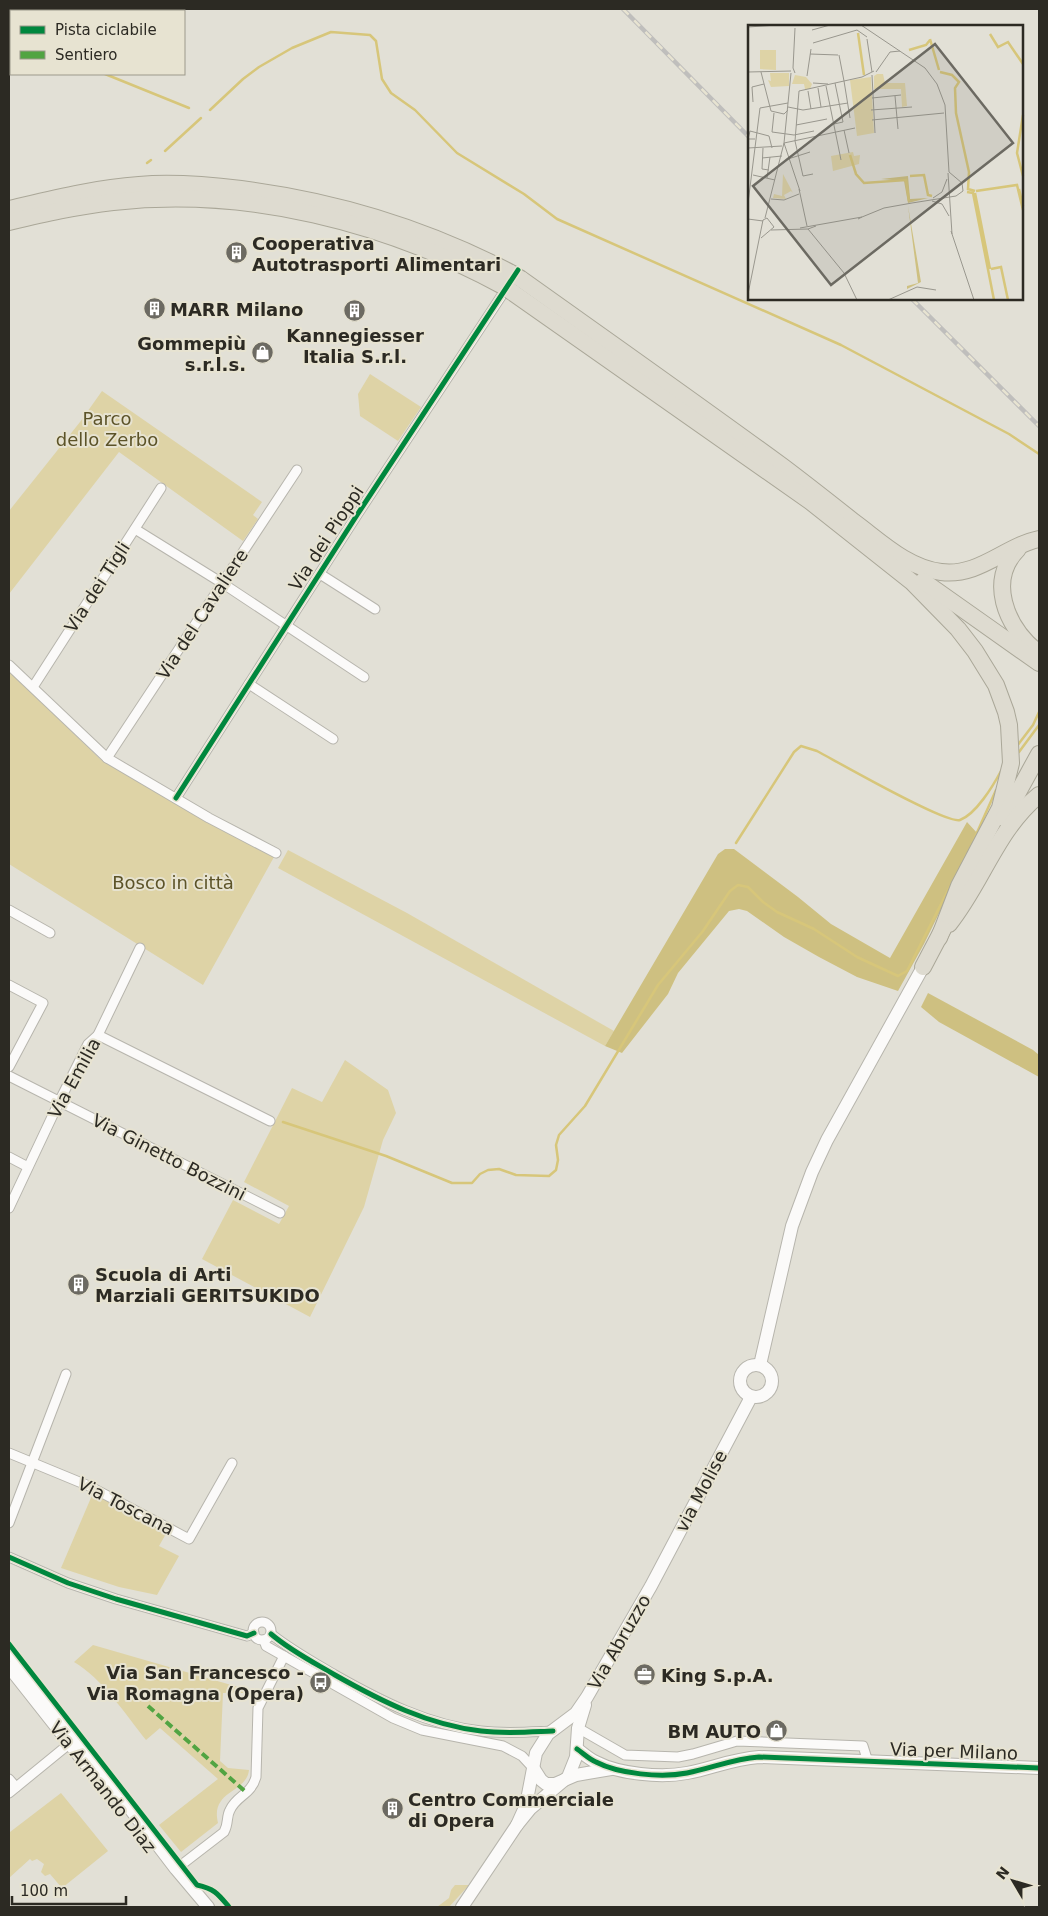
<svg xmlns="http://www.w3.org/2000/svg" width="1048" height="1916" viewBox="0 0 1048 1916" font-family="'DejaVu Sans',sans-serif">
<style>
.green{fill:#ded3a6}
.forest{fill:#cec081}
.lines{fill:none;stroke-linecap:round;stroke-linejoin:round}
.stream{stroke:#d7c67a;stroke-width:2.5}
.street-casing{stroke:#b7b5ad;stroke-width:11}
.secondary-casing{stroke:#b7b5ad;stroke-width:14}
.highway-casing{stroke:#aaa798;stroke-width:18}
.street{stroke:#fbfaf9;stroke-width:9}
.secondary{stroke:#fbfaf9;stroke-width:12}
.highway{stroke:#dedbd0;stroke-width:16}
.rail-casing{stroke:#bfbebc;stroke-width:4.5}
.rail{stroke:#e7e3d1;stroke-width:2.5;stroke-dasharray:8;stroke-linecap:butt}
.highway-bridge-casing{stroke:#aaa798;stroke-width:18;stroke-linecap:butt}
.highway-bridge{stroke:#dedbd0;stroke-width:16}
.quiet{stroke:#51a442;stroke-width:4;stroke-dasharray:8 4;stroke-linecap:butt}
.cycleway-casing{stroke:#e7e3d1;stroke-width:8}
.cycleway{stroke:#00873e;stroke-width:5}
.labels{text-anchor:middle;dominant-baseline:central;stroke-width:4;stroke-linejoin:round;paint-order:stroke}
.poi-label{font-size:18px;font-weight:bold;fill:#2c2a23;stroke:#e7e3d1;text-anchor:start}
.park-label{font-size:18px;fill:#5c5328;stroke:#e7e3d1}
.street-label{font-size:18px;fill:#2c2a23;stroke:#e7e3d1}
.inset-river{fill:none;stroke:#d7c67a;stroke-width:2.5}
.inset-road{fill:none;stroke:#99978e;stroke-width:1}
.view{fill:#6c6a62;fill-opacity:0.15;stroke:#6c6a62;stroke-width:2.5}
.inset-edge{fill:none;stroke:#2c2a23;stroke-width:2.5}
</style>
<rect width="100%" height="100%" fill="#e2e0d6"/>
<g class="green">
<polygon points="370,374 421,407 398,441 360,416 358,394"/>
<polygon points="102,391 262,502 253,515 258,519 243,541 119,452 9,594 9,511 80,422"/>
<polygon points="9,671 100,759 274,857 203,985 9,864"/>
<polygon points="288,850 407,913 614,1031 605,1046 278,868"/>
<polygon points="345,1060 388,1090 396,1113 383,1140 364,1207 310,1317 202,1259 233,1200 279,1224 289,1206 244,1182 292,1088 322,1102"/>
<polygon points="93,1493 167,1532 159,1546 179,1556 157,1595 119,1587 61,1568"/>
<path d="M93,1645L252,1691L251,1693H223L220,1761L228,1768L249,1770C247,1793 210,1790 218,1823L181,1852L159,1825L218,1779L160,1728L146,1740C125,1714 102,1678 74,1662Z"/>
<polygon points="61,1793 108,1851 62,1888 50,1874 45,1876 41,1872 44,1864 37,1859 32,1861 30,1859 9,1878 9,1830 10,1832"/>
<polygon points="455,1885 469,1885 449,1907 437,1907 449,1898 451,1890"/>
</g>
<g class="forest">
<polygon points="967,822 978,834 924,944 898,991 857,977 819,957 784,937 747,911 739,909 729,911 678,973 668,994 622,1053 605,1046 718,854 725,849 734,849 798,897 831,924 890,958"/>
<polygon points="928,993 1033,1050 1039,1055 1039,1077 939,1022 921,1007"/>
</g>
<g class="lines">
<g class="stream">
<polyline points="9,35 11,36"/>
<polyline points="105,74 189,108"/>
<polyline points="210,110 243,79 259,67 292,48 331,32 370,35 376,41 382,79 391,93 415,110 457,153 524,194 557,219 841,345 1009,434 1039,454"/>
<polyline points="165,151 201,118"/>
<polyline points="147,163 151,160"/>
<polyline points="1017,746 1033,725 1039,712"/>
<polyline points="1019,752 1039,725"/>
<path d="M736,843L794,752L801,746L817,751C836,761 947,825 960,820C976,814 993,786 1001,771"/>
<polyline points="971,846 996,790"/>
<polyline points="283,1122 386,1156 452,1183 472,1183 480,1174 488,1170 499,1169 516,1175 549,1176 556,1170 558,1160 556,1145 559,1135 585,1106 658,985 703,931 730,891 738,885 748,887 763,902 777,912 814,929 857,957 898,976 907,971 966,855"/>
</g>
<defs>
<g id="street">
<polyline points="135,529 222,583 364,677"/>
<polyline points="320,574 375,609"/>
<polyline points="9,665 107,758 209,818 276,853"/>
<polyline points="249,684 333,739"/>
<polyline points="33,687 161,488"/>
<polyline points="107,758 297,470"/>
<polyline points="176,798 357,515 502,295"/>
<polyline points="9,910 50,933"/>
<polyline points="9,985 43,1003 9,1067"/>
<polyline points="98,1035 270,1121"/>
<polyline points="9,1076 280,1213"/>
<polyline points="9,1157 28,1167"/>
<polyline points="9,1208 59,1102 88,1044 98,1035 140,948"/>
<polyline points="9,1453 89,1486 189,1539 232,1463"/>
<polyline points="9,1523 66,1374"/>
<polyline points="9,1557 68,1583 116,1599 247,1636 254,1633"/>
<circle cx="262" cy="1631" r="9"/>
<path d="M271,1634C291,1650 313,1662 335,1675C381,1701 428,1725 481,1731C505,1734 529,1732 553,1731"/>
<polyline points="264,1640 266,1646 393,1718 422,1730 503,1746 522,1756 534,1769"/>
<polyline points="578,1728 625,1755 678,1757 693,1754 737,1741 863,1746 868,1762"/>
<polyline points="9,1779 16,1787"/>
<polyline points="9,1793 69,1744"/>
<path d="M176,1869L224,1832C229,1823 226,1817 230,1810C237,1795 251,1795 256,1777L258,1708L284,1656"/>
</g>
<g id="secondary">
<circle cx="756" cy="1381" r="16"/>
<polyline points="760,1365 792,1226 812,1172 827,1140 923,967"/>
<polyline points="9,1650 176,1869 208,1907"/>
<polyline points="9,1667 99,1781"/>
<path d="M577,1749C583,1753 589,1759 596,1762C619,1774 661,1778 687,1773C713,1768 732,1759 759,1757L1039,1768"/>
<polyline points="534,1769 541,1780 546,1784 555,1784 576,1775 611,1769"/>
<polyline points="517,1825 526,1805 536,1753 548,1734 576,1713 587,1697 651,1586 751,1397"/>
<polyline points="462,1907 517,1825 530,1809 568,1777 576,1757 578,1728 585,1705"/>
</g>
<g id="highway">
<path d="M9,209C52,199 95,188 139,185C173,182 208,185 241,189C336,201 427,229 511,273"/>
<path d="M9,222C43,214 77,206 113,202C247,187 385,222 503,286"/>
<path d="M521,279C608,341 696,403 782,466C806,484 830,503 854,522C880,541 907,568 941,572C979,577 1005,546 1039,539"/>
<polyline points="512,292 811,502 912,582 958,629 975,651 996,685 1006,712 1009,725 1011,763 1000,808 959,886 939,938"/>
<path d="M1018,549C987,580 1006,626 1036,651"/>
<polyline points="923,581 1039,663"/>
<polyline points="1004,818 1039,754"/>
<path d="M949,924C982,883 997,829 1039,795"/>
<polyline points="923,967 943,929"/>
</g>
</defs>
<use href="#street" class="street-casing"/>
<use href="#secondary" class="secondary-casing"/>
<use href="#highway" class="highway-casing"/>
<use href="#street" class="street"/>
<use href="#secondary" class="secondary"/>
<use href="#highway" class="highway"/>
<defs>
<g id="rail">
<polyline points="623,9 749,137"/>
<polyline points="912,299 1039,426"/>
</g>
</defs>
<use href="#rail" class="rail-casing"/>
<use href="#rail" class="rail"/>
<defs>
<g id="highway-bridge">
<polyline points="511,273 521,279"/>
<polyline points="503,286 512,292"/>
</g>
</defs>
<use href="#highway-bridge" class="highway-bridge-casing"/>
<use href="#highway-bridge" class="highway-bridge"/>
<polyline class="quiet" points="148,1706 247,1793"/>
<defs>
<g id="cycleway">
<polyline points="176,798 357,515 518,270"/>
<polyline points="9,1557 68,1583 116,1599 247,1636 254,1633"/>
<path d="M271,1634C291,1651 313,1662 335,1675C381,1701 428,1725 481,1731C505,1734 529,1732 553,1731"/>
<path d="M9,1644L197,1885C215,1889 218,1894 229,1907"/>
<path d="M577,1749C583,1753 589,1759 596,1762C619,1774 661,1778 687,1773C713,1768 732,1759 759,1757L1039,1768"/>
</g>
</defs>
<use href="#cycleway" class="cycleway-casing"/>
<use href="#cycleway" class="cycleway"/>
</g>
<defs>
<symbol id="building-disc" viewBox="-11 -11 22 22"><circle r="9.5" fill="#6c6a62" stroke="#e7e3d1"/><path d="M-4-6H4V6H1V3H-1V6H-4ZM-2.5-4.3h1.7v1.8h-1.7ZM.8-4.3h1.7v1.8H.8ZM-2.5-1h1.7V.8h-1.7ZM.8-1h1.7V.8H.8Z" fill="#fff"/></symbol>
<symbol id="shop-disc" viewBox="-11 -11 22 22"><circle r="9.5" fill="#6c6a62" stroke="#e7e3d1"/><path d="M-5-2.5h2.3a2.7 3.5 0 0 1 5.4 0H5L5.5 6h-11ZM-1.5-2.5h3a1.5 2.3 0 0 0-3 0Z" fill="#fff"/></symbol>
<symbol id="office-disc" viewBox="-11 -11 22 22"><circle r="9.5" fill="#6c6a62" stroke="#e7e3d1"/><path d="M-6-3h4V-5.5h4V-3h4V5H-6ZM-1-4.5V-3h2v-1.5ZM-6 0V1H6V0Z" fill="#fff"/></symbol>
<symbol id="bus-disc" viewBox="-11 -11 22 22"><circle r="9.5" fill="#6c6a62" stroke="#e7e3d1"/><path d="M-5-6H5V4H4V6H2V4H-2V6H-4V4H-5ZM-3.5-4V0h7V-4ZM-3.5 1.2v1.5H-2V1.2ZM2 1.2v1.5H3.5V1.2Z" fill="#fff"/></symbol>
</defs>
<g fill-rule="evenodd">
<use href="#building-disc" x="224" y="240" width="25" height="25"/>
<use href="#building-disc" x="142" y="296" width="25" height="25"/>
<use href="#building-disc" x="342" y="298" width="25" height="25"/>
<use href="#shop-disc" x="250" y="340" width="25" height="25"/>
<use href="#building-disc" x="66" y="1272" width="25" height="25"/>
<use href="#office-disc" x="632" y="1662" width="25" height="25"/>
<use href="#bus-disc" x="308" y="1670" width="25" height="25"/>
<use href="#shop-disc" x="764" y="1718" width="25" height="25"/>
<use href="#building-disc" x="380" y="1796" width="25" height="25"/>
</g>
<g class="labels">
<g class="poi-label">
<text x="252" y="243">Cooperativa<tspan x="252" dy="21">Autotrasporti Alimentari</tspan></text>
<text x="170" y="309">MARR Milano</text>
<text x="355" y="335" text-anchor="middle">Kannegiesser<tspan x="355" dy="21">Italia S.r.l.</tspan></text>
<text x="246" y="343" text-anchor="end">Gommepiù<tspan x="246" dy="21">s.r.l.s.</tspan></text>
<text x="95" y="1274">Scuola di Arti<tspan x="95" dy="21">Marziali GERITSUKIDO</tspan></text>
<text x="304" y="1672" text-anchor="end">Via San Francesco -<tspan x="304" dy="21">Via Romagna (Opera)</tspan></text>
<text x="661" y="1675">King S.p.A.</text>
<text x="761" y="1731" text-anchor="end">BM AUTO</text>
<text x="408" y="1799">Centro Commerciale<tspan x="408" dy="21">di Opera</tspan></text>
</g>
<g class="park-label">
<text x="107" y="418">Parco<tspan x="107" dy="21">dello Zerbo</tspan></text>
<text x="173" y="882">Bosco in città</text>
</g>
<g class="street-label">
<text transform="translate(326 538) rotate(-57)">Via dei Pioppi</text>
<text transform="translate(97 587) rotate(-57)">Via dei Tigli</text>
<text transform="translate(202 614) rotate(-57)">Via del Cavaliere</text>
<text transform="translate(74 1078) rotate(-61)">Via Emilia</text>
<text transform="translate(169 1157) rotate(27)">Via Ginetto Bozzini</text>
<text transform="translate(701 1491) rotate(-62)">via Molise</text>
<text transform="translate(126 1506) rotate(27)">Via Toscana</text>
<text transform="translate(619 1642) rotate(-60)">Via Abruzzo</text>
<text transform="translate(954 1751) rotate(2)">Via per Milano</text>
<text transform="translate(103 1787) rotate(52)">Via Armando Diaz</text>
</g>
</g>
<g transform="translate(748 25)">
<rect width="275" height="275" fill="#e2e0d6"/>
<path d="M12,25H28V45L12,44ZM22,48H41V61L23,62L20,55L23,56ZM129,49H135L137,58H157L159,81L154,82L153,64H126V51ZM47,50L58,52L64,59L62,64H57L56,59H44ZM123,52L126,108L109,111L102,55ZM105,127L106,131L112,130L111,139L85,146L83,131ZM35,149L45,168L43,166L36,170L38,174L25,173L26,169L34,171Z" fill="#ded3a6"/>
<path d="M160,151L162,174L180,173L160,178L156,156L133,154ZM160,181L173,257L159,264V261L170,258Z" fill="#cec081"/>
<path class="inset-river" d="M110,8L116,50M242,9L250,22L260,17L275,39M182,14L191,45M161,25L178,20L182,15M192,47L204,50L211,57L207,63L208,88L221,147L220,164L227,166M275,90L269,128L275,151M102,130L108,149L116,158L158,155L161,176M162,151L176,150L180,170L184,171M271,164L275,181M228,166L269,160L275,185M219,167L225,168L246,275M227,168L242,244M243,244L253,242L260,275"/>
<path class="inset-road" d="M113,0L177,43L189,59L197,80L201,147L214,158L215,166L208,171L164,178M0,2L29,0M64,5L82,0M119,14L124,47M65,18L109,5L119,12M62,29L90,30M91,30L96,56M0,47L43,46M13,47L23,86L36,89L40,85M128,47L142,27L152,26M47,48L45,43L47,3M124,50L127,108M59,51L63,24M96,56L102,93M65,58L80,59M78,61L93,135M70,63L73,82M60,66L63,84M147,71L150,104M124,73L153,70M5,77L4,62L16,59M40,82L55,85L100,78M12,83L40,78M123,85L164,82M124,95L196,88M86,99L95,97L87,58M48,100L79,94M96,105L101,128M24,107L46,110L66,106M24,107L26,88M7,114H0L2,106L21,111L24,123M36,118L107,103M36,118L52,166M0,123L34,121M15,123L14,144L21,145M14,133L34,131M40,134L62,127M200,148L204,209M65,149L55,151L47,116L51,66L114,52L126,46M5,150L27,155M19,153L22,132M51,164L59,201M185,173L194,167L199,154M23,174L36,175L51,169M184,176L194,179L201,191M0,178L12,83M114,192L136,183L164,178M17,193L36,118L43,48M0,194L15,196M52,203L114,192L110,194M60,204L96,248L109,275M23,205L60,204L68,201M203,206L226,275M0,269L15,195L19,193L26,202L13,213M140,275L169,262L188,265"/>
<path class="view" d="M187,19L265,118L83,260L5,161Z"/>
<rect width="275" height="275" class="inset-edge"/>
</g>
<rect width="1048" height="1916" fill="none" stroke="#2c2a23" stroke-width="20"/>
<rect x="10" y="10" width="175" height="65" fill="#e7e3d1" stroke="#9c998b"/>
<rect x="20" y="26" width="25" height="8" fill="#00873e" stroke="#9c998b"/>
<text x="55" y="35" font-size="15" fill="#2c2a23">Pista ciclabile</text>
<rect x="20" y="51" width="25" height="8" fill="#51a442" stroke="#9c998b"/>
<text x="55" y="60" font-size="15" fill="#2c2a23">Sentiero</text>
<g transform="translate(1013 1881) rotate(308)" stroke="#e7e3d1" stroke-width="4" paint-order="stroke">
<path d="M0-4L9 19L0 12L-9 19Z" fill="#2c2a23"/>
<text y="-8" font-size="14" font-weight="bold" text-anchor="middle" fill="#2c2a23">N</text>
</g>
<path d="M12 1896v8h114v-8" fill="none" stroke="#2c2a23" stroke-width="2.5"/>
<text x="20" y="1896" font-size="15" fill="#2c2a23" stroke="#e7e3d1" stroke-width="4" paint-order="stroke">100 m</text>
</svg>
